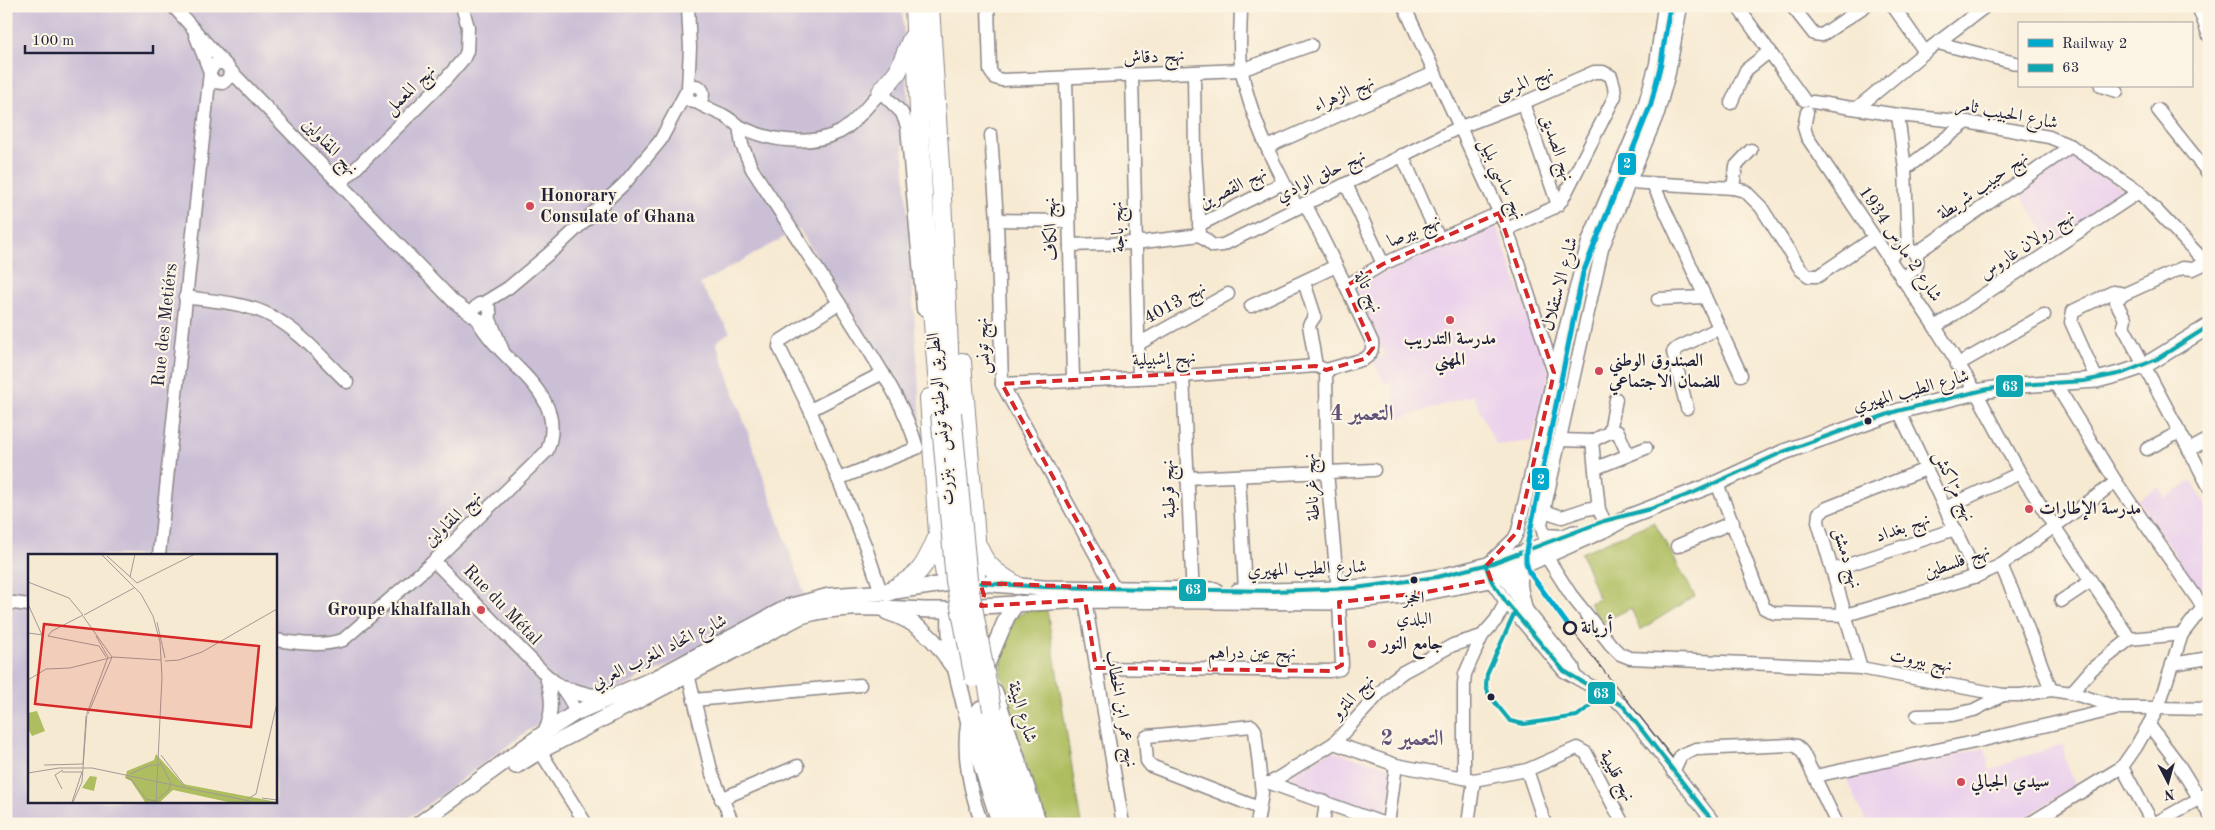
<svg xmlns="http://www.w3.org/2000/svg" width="2215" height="830" viewBox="0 0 2215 830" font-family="'Old Standard TT',Amiri,serif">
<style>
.built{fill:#ebd1ec}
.industrial{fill:#cbbfd6;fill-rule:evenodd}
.green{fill:#aebd5f;stroke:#68704d}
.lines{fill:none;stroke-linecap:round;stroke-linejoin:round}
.minor-casing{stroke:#8c8687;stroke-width:15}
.major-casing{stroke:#8c8687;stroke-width:18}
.highway-casing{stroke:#8c8687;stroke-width:20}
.minor{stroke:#fff;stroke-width:12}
.major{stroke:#fff;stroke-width:15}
.highway{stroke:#fff;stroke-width:18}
.tram{stroke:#22223b;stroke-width:1}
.highway-bridge-casing{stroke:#8c8687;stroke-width:20;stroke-linecap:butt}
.highway-bridge{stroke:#fff;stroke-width:18}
.bus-1-casing{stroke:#fcf5e5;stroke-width:8}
.bus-1{stroke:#0ea7b1;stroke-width:4}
.rail-1-casing{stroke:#fcf5e5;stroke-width:9}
.rail-1{stroke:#00a9ce;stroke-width:5}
.marked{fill:none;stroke:#d62828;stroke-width:4;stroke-dasharray:10 6;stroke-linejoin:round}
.poi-dot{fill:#d1495b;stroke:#fcf5e5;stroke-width:2}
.bus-dot{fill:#22223b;stroke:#fcf5e5;stroke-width:2}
.stop-dot{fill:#fcf5e5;stroke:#22223b;stroke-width:2.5}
.labels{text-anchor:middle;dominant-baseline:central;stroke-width:4.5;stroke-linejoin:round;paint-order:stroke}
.bus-label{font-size:17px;fill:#22223b;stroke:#fcf5e5}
.street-label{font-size:18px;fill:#22223b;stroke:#fcf5e5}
.poi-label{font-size:18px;font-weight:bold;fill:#22223b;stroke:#fcf5e5;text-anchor:start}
.stop-label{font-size:18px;font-weight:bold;fill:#22223b;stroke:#fcf5e5;text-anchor:start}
.district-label{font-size:22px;font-weight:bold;fill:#605278;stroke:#fcf5e5}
.inset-road{fill:none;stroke:#a29a96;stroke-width:1}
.view{fill:#d62828;fill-opacity:0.15;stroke:#d62828;stroke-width:2.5}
.inset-edge{fill:none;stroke:#22223b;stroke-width:2.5}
.line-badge{stroke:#fcf5e5;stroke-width:2}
.badge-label{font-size:14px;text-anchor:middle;font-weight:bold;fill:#fff}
</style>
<rect width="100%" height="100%" fill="#fcf5e5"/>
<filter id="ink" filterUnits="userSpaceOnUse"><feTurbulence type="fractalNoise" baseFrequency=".02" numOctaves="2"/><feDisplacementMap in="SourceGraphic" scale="10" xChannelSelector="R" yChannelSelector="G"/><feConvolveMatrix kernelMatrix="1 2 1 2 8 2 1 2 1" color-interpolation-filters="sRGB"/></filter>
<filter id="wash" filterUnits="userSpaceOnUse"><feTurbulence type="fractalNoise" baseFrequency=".0096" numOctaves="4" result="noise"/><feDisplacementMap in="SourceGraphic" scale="20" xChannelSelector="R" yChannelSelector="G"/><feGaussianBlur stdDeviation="1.12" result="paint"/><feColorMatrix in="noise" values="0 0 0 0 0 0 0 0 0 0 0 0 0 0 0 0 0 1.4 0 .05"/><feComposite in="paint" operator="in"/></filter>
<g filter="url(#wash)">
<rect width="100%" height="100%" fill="#f7ead3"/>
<g class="built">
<polygon points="2074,156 2130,193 2052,243 2019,193"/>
<polygon points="1491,225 1498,230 1549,372 1532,441 1496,445 1473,395 1398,419 1392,404 1395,403 1392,383 1384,383 1373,360 1384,356 1356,285"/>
<polygon points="2192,481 2209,511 2209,584 2200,592 2138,500 2159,487 2165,498"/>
<polygon points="2063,744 2065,759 2075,785 2016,824 1867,824 1847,779 1985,748 1990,771 2019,758"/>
<polygon points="1331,751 1393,768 1386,812 1379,817 1281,781"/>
</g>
<path class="industrial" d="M6,6H902L909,107L902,126L921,423L799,229L700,284L730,332L716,342L806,598L617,690L573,706L529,730L401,824H6ZM29,555H275V801H29Z"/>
<g class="green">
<polygon points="1654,522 1695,596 1640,630 1631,608 1601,623 1589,603 1599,599 1581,553"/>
<polygon points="1028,610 1047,610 1081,824 1046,824 1025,761 1001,675 1003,645 1014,618"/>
</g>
</g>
<g filter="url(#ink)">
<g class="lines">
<defs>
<g id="minor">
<polyline points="173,6 225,64"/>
<polyline points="988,6 990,71 995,78 1002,80 1241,70 1311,45"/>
<path d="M1241,6C1241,27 1238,51 1242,72C1251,119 1274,166 1297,207"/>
<polyline points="1404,6 1507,229 1554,373"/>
<polyline points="1664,6 1656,64 1641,117 1589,239 1580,272 1554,373 1518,531 1514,539 1486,566 1491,580 1506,602 1564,671 1614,699 1623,706 1715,824"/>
<polyline points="1737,6 1804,100"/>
<polyline points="1792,6 1814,34 1822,35 1865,6"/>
<polyline points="1893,6 1925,52"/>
<polyline points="2198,6 2209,36"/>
<polyline points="195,34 210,72"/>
<polyline points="1938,43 2019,64"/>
<path d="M230,70L454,302L481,321C491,320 493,311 486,305L479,304L474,309L473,316"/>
<polyline points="1194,73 1195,153 1200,235"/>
<polyline points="1132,76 1139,378"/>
<polyline points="1066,78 1073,379"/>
<circle cx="695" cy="94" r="8"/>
<polyline points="2101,86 2117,91"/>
<polyline points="688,88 690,48 688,6"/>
<path d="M696,102C705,107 714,111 723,115C729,118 734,123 739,126C768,141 810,147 840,132C856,123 868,104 881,92L902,113L907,126L923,309"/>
<polyline points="1813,102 1898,115 1967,122 2049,137 2071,146 2139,192 2209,266"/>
<polyline points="1523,103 1558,205"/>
<polyline points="1731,103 1746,70 1770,51"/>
<polyline points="1857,108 1925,52 1986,6"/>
<polyline points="2158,110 2209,174"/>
<polyline points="1807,112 1804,127 1807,137 1935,327 1976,392 2020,473 2054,526 2130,639"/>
<polyline points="1898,115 1905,169 1908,249"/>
<path d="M739,126L742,145L752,169C788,224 825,280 860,336C882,371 906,408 917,448L838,479"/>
<polyline points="991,135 997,220 1002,384 1114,588"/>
<polyline points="1267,147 1434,73"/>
<polyline points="1402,155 1439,239"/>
<polyline points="1905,169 1967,122"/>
<polyline points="1629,182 1733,188 1745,191 1761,207 1801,270 1809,276 1818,276 1874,238"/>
<polyline points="341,183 445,80 464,58 467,51 468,27 462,6"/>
<polyline points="1346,184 1383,264"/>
<polyline points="1653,184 1741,375"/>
<polyline points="1733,188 1736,166 1751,150"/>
<path d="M1305,203L1346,286L1372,342C1373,350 1371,355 1364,359L1326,370"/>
<polyline points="997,220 1068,221"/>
<polyline points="1199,225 1283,183"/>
<polyline points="1200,235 1213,246 1223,245 1458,128 1523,103 1594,72 1603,72 1611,76 1614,86 1615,96 1562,200 1553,208 1507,229"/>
<polyline points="1070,245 1135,243 1200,235"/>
<polyline points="1915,254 2071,146"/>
<path d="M1888,258C1892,255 1897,250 1902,249C1914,246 1920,258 1916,268L1902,279"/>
<polyline points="2206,263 2193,269 2182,268 2118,297 2116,302 2125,319 2123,326 2209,487"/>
<polyline points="1304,282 1315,316 1309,325 1316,366"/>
<polyline points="1346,286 1383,264 1499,213"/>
<path d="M185,297C211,301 240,302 265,313C298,328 321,357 347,382"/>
<polyline points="1658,299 1705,297"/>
<polyline points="839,303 780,341 779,347 810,410 865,545 881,592"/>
<polyline points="482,304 508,288 558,246 625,183 660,141 686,92"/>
<polyline points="1251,306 1336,266"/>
<polyline points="489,317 503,351"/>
<polyline points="1935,327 2139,192"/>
<polyline points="1140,343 1228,294"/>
<polyline points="1957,365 2044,315"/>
<polyline points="1183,376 1193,598"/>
<polyline points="2097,380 2071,322 2073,311 2113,292 2120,293 2122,296"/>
<polyline points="2055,383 2116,482 2203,607"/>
<polyline points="1002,384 1183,376 1316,366 1326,370"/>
<polyline points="1687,408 1673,352 1676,349 1719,328"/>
<polyline points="810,410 883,373"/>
<polyline points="1899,411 1977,576"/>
<polyline points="1610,432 1616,399"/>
<polyline points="1560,440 1592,441 1610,432 1618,432 1628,455"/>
<polyline points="1592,441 1599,510"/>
<polyline points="2147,449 2180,432"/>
<polyline points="2189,450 2209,439"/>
<polyline points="1596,468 1646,448"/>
<polyline points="1239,476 1245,591"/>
<polyline points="1186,478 1374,470"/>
<polyline points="1717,483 1764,608 1774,613 1846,615 1977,576 2001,565 2116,482"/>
<polyline points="1945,508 2020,473"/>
<polyline points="1544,511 1562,517 1586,509 1593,508 1599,510 1608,528"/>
<polyline points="1563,536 1544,535 1541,524 1602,249 1658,113 1669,73 1681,6"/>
<polyline points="1677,546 1733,522"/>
<path d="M159,555L210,72L214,65C221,61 226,63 230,70L229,78L223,83L215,82L210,76"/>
<polyline points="1546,556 1571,595 1611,645 1620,654 1630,658 1861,668 2003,695 2021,695 2051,690 2071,693 2121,708 2158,708 2136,747 2122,767 2029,824"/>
<path d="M434,561L545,674C559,685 570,694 575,713"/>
<polyline points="2001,565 2021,611 2051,690"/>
<polyline points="1498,567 1524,607 1573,667 1575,676"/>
<polyline points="1833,570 1955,529"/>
<polyline points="1085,600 1123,824"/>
<polyline points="2061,601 2091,581"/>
<polyline points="2208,601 2182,634 2158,708 2209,709"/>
<polyline points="6,602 29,605"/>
<path d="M275,640C298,643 320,647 343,640L434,561L547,451C570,393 502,365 478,321"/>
<polyline points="2172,664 2209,658"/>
<polyline points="1096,668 1330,671 1340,669 1342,665 1339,602 1327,472 1326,370"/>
<polyline points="1861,668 1818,522 1819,513 1827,508 1926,469"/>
<polyline points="688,674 712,774 733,824"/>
<polyline points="2071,693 2092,669 2130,639 2182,634"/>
<polyline points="694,700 860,685"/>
<polyline points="1917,716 1952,715 1974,710 2003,695"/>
<path d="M967,724C962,758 970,792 982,824"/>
<polyline points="2149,725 2177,762 2209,814"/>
<path d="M544,733C554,713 552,694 545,674"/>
<polyline points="1334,743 1396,765 1474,780 1527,770 1577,748 1586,753 1623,824"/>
<polyline points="540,751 586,824"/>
<polyline points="2122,767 2153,824"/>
<polyline points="1527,770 1545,824"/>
<polyline points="1673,772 1681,755 1696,749 1791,745 1797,746 1803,753 1837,824"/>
<polyline points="1815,776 1979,741 2116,709"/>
<polyline points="1464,778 1464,684 1465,674 1482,636"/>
<polyline points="1264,783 1270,783 1385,824"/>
<polyline points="1270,783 1334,743 1390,682 1403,672 1453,645 1482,636 1496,620 1506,602"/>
<polyline points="721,799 798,766"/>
<polyline points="1257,824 1262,793 1255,730 1252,726 1148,736 1145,738 1147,761 1151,766 1259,808"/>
<polyline points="1323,824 1326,802"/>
<polyline points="1388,824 1396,765"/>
<polyline points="1468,824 1474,780"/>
<polyline points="2154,824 2209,793"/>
</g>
<g id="major">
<polyline points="980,583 1043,588 1215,590"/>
<path d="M1238,591C1317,591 1400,589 1477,568C1510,559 1543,546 1574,533"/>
<polyline points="981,606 1085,600 1339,602 1421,593 1491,580 1608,528 1626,518 1717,483 1784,452 1899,411 1976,392 2019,385 2097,380 2123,373 2144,366 2209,326"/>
<path d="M1524,607C1521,593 1515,578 1525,566"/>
<path d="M887,612C916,621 935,638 951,664"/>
<path d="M950,613C948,641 955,668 962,695C972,739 986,781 1000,824"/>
<polyline points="988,662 1007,617 1017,603"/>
<polyline points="564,689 590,696 607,696"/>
<polyline points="995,692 1039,824"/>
<path d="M516,766L540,751L801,616C848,601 899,611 947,610"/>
<polyline points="419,824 544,733 575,713 658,677 788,607 829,596 888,592 944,584"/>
</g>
<g id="highway">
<polyline points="914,6 923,193 940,413"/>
<polyline points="930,6 942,198 952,413"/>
<polyline points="881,92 898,71 912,38"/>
<polyline points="962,362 976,539 976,578"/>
<polyline points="929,398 938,534 946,581"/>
<path d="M978,546C985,566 998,574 1016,585"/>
<path d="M888,592C921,574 924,569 938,535"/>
<polyline points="981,710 997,771 1016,824"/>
<polyline points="996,724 1028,824"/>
</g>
</defs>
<use href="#minor" class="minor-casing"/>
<use href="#major" class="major-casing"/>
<use href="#highway" class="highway-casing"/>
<use href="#minor" class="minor"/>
<use href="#major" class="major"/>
<use href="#highway" class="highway"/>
<polyline class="tram" points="1570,628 1672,757"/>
<defs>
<g id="highway-bridge">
<polyline points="940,413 955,581 974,678"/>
<polyline points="952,413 968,579 992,710"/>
</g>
</defs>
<use href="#highway-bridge" class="highway-bridge-casing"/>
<use href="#highway-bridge" class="highway-bridge"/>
<defs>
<g id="bus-1">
<polyline points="1486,566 1491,580 1506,602 1564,671 1623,706 1715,824"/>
<polyline points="980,583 1044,587 1273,591 1355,588 1437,577 1493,563 1604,521 1650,509 1695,492 1783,452 1897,411 1988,389 2019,385 2084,381 2123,373 2157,359 2209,326"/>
<polyline points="1515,612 1487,674 1486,686 1489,695 1510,721 1524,724 1577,716 1599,699 1608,696"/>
</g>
</defs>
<use href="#bus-1" class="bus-1-casing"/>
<use href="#bus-1" class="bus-1"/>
<defs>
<polyline id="rail-1" points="1570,628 1529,572 1526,562 1526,551 1583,273 1651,104 1661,63 1670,6"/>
</defs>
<use href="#rail-1" class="rail-1-casing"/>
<use href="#rail-1" class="rail-1"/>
</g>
</g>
<path class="marked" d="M1499,213L1554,373L1518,531L1486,566L1491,580L1421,593L1339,602L1342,665L1330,671L1096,668L1085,600L981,606L984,595L980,583L1114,588L1002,384L1316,366L1326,370L1364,359L1373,348L1346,286L1383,264Z"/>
<g class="poi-dot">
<circle cx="530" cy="206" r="5"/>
<circle cx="1450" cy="320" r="5"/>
<circle cx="1599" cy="371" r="5"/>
<circle cx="2029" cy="509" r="5"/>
<circle cx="481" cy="610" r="5"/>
<circle cx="1372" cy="644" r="5"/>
<circle cx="1961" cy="782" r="5"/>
</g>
<g class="bus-dot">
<circle cx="1868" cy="421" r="4.5"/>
<circle cx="1414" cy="580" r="4.5"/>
<circle cx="1491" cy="697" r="4.5"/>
</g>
<circle class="stop-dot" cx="1570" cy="628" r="6"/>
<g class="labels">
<g class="bus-label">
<text x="1414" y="598">الحجز<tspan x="1414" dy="21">البلدي</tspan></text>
</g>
<g class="street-label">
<text transform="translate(1154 57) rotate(-3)">نهج دقاش</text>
<text transform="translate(1524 83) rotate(-22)">نهج المرسى</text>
<text transform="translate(410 90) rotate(-44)">نهج المعمل</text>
<text transform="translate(1344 94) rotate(-24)">نهج الزهراء</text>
<text transform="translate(2007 114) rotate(11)">شارع الحبيب ثامر</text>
<text transform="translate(330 147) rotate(46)">نهج المقاولين</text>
<text transform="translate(1557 148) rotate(71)">نهج الصديق</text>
<text transform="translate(1321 176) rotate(-26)">نهج حلق الوادي</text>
<text transform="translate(1502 179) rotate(65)">نهج ساسي بليل</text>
<text transform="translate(1983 186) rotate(-35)">نهج حبيب شريطة</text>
<text transform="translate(1233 188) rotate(-27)">نهج القصرين</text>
<text transform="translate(1118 227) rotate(-92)">نهج باجة</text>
<text transform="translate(1051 229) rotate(-92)">نهج الكاف</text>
<text transform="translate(1414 231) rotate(-24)">نهج بيرصا</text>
<text transform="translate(1900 244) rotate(56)">شارع 2 مارس 1934</text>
<text transform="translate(2027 245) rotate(-34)">نهج رولان غاروس</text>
<text transform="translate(1560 284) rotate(-75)">شارع الاستقلال</text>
<text transform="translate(1368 292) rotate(65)">نهج تالة</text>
<text transform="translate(1175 303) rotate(-29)">نهج 4013</text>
<text transform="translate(165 325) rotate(-84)">Rue des Metiérs</text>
<text transform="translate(983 346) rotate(-92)">نهج تونس</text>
<text transform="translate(1164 359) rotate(-3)">نهج إشبيلية</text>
<text transform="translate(1911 391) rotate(-15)">شارع الطيب المهيري</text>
<text transform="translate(941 419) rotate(-95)">الطريق الوطنية تونس - بنزرت</text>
<text transform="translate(1954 486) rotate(65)">نهج مرّاكش</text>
<text transform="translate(1312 487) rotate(-94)">نهج غرناطة</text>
<text transform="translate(1169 489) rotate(-92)">نهج قرطبة</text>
<text transform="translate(453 519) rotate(-44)">نهج المقاولين</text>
<text transform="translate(1903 528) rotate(-19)">نهج بغداد</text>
<text transform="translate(1847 558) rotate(73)">نهج دمشق</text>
<text transform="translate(1957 562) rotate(-20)">نهج فلسطين</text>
<text transform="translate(1307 569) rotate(-2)">شارع الطيب المهيري</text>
<text transform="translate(502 605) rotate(46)">Rue du Métal</text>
<text transform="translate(659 652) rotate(-26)">شارع اتحاد المغرب العربي</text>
<text x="1252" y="653">نهج عين دراهم</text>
<text transform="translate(1921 661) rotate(10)">نهج بيروت</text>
<text transform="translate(1353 697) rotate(-47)">نهج المترو</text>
<text transform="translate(1121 709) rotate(80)">نهج عمر ابن الخطاب</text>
<text transform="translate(1022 712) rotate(73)">شارع البيئة</text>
<text transform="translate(1617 776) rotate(62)">نهج قليبية</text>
</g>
<g class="poi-label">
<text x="540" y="196">Honorary<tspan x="540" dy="21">Consulate of Ghana</tspan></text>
<text x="1450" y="339" text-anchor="middle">مدرسة التدريب<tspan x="1450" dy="21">المهني</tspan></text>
<text x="1609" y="361">الصندوق الوطني<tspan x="1609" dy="21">للضمان الاجتماعي</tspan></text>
<text x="2039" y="509">مدرسة الإطارات</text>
<text x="471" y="610" text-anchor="end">Groupe khalfallah</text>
<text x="1382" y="644">جامع النور</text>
<text x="1971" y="782">سيدي الجبالي</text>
</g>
<g class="stop-label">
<text x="1581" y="628">أريانة</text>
</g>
<g class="district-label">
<text x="1362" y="414">التعمير 4</text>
<text x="1412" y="739">التعمير 2</text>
</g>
</g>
<g transform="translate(28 554)">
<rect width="249" height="249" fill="#f7ead3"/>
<path d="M9,157L17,177L4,182L0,175V159ZM128,200L155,230L249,248H200L145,236L132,248H117L103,227L97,224L99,217L126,206ZM62,222L69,223L66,237L54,234Z" fill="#aebd5f"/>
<path class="inset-road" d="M73,0L113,40L125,62L132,88L134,123L128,248M79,2L109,29M102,23L107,0M0,28L41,44L55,61M109,29L167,0M0,50L14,81M55,61L24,77L20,82L71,92L78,103M56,61L106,34M55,62L84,103L60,160M129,68L137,104M0,79L15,81M137,107L151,106L174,98L249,55M0,126L18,115L42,114L85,103L133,106M133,201L157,232M16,211L55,210L58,162M34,218H54L44,248M0,219L31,214H64L221,247M102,220L122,211H132M98,223L104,226L118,245L127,247L140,237L143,229L132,208M34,235L27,221L35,216M234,244L249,246M219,245L228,240L249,149M45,248L54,228L59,159L80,103L68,82"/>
<path class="view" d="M16,70L231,92L223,173L7,150Z"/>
<rect width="249" height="249" class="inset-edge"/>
</g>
<g class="line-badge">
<rect x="1617" y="152" width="20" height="24" rx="5" fill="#00a9ce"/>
<rect x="1995" y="374" width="29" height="24" rx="5" fill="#0ea7b1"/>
<rect x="1531" y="467" width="19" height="24" rx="5" fill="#00a9ce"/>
<rect x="1178" y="578" width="29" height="24" rx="5" fill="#0ea7b1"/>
<rect x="1587" y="681" width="29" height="24" rx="5" fill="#0ea7b1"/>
</g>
<g class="badge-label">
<text x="1627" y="168">2</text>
<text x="2010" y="391">63</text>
<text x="1541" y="484">2</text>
<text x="1193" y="594">63</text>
<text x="1601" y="698">63</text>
</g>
<rect width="2215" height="830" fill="none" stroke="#fcf5e5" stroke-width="25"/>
<rect x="2018" y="22" width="175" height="65" fill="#fcf5e5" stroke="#a5a1a1"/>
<rect x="2028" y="39" width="25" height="8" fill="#00a9ce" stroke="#a5a1a1"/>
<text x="2062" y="48" font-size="15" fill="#22223b">Railway 2</text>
<rect x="2028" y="64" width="25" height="8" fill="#0ea7b1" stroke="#a5a1a1"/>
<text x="2062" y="72" font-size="15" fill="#22223b">63</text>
<g transform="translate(2168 782) rotate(174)" stroke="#fcf5e5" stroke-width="4" paint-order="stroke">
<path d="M0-4L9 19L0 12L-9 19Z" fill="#22223b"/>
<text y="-8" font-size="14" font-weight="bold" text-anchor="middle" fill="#22223b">N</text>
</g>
<path d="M25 45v8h128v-8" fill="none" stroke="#22223b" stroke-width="2.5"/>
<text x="32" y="45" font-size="15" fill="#22223b" stroke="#fcf5e5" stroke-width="4" paint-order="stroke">100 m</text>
</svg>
